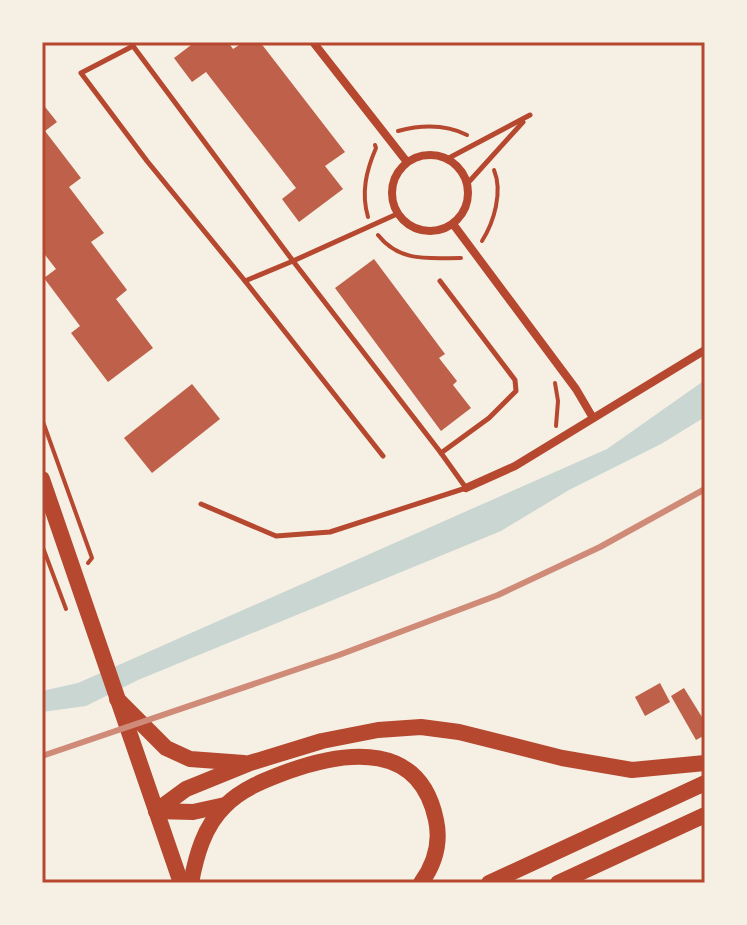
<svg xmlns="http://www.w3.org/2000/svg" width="747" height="925" viewBox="0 0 747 925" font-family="Poppins,sans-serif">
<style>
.water{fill:#c9d6d2}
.building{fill:#bf614a}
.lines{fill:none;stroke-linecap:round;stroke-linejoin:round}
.path{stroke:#b5482f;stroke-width:4}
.service{stroke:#b5482f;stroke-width:5}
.minor{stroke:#b5482f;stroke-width:8}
.primary{stroke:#b5482f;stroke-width:16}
.trunk{stroke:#b5482f;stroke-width:16}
.rail{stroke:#cf8b77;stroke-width:6}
.neatline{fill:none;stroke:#b5482f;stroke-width:3}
</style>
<rect width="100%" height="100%" fill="#f6efe4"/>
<polygon class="water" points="705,380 705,417 661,444 569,490 501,531 138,680 86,706 42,712 42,691 78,683 607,449"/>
<g class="building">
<polygon points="195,42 228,42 233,49 244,42 260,42 345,152 325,166 343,189 299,222 282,199 296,188 206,72 192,82 174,58"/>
<polygon points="42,103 57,122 45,131 81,178 69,187 104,233 91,242 127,290 116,299 153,348 108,382 71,333 80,326 44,278 56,269 42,251"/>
<polygon points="374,259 445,354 439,358 457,381 453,385 471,408 441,431 335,288"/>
<polygon points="192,384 220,419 152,473 124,438"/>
<polygon points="660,683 670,702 645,716 635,697"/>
<polygon points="684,688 705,722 705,735 696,740 671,696"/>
</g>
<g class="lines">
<g class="path">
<path d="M398,131C421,125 445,124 467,135"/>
<path d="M368,217C361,193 366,171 376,148L375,145"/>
<path d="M378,235C400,263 430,258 461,258"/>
<path d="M482,241C494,222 503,192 494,170"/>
<polyline points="555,383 558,401 556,426"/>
<polyline points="42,419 92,558 88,563"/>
<polyline points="42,545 66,609"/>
</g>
<g class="service">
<polyline points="130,42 293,261 397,214"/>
<polyline points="133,46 81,73 147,161 245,281 293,261 441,453 466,488 330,532 276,536 201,504"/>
<polyline points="447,159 530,115"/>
<polyline points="467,184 523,122"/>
<polyline points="245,281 383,456"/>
<polyline points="440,281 515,380 516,391 489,418 441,453"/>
</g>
<g class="minor">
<polyline points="313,42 407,162"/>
<circle cx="430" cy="193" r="38"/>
<polyline points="453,224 576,389 593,418"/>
<polyline points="466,488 515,466 705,350"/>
</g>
<polyline class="primary" points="42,479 181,883"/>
<g class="trunk">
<polyline points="117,699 166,748 190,759 244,763"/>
<polyline points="156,811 186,789 250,763 322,741 378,730 421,727 459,732 562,758 632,770 705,763"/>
<polyline points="156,811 193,812 225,805"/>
<path d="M191,883C196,856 204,826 225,806C241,789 267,779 289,771C348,750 420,742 436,820C441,843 434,865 421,883"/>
<polyline points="489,883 705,783"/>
<polyline points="558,883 705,815"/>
</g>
<polyline class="rail" points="42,756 339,655 498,595 600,547 705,489"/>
</g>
<rect width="747" height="925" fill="none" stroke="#f6efe4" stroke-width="88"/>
<rect x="44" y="44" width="659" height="837" class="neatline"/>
</svg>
